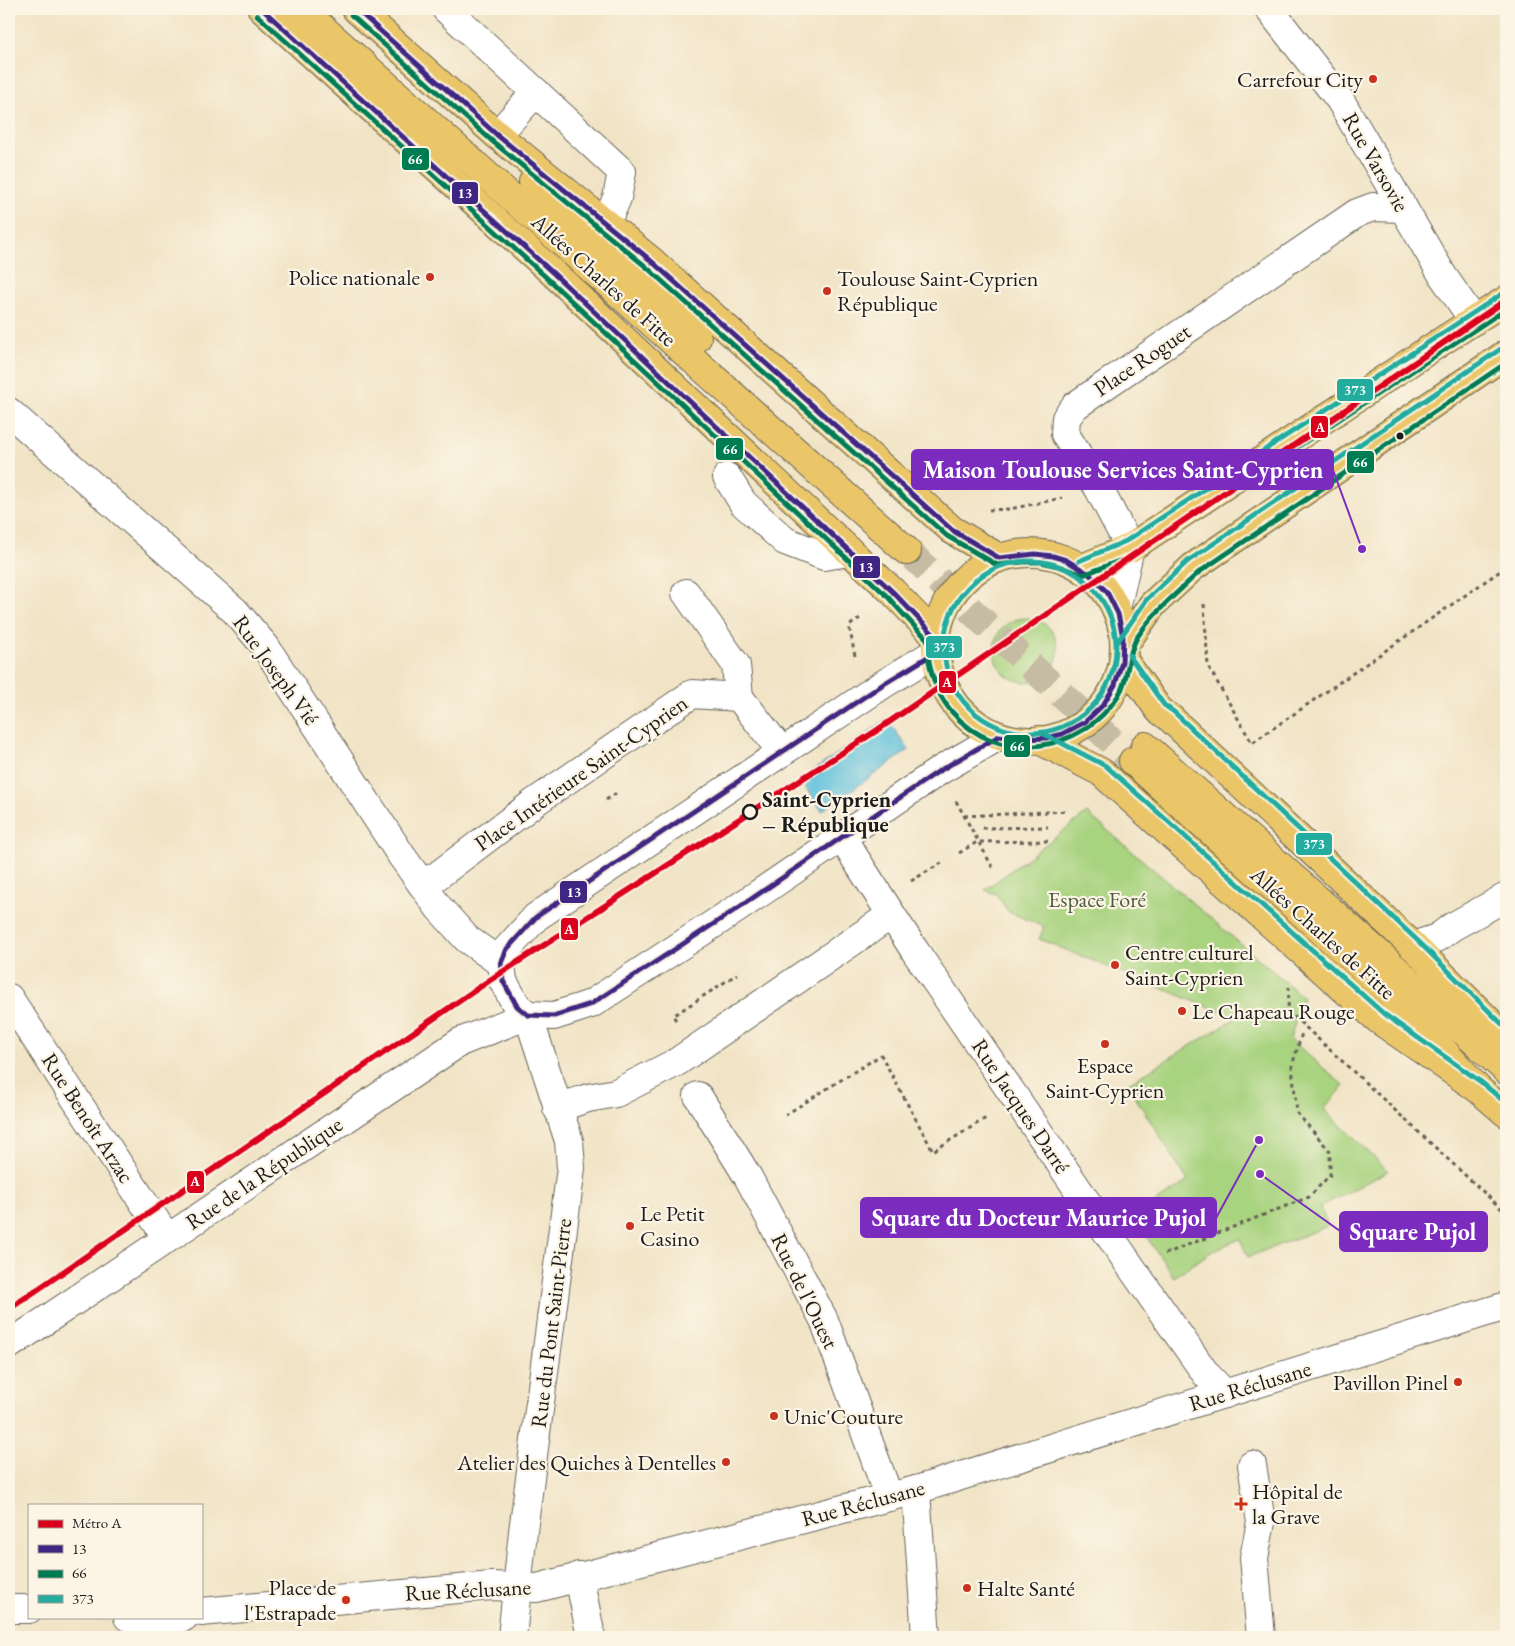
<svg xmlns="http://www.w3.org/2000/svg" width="1515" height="1646" viewBox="0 0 1515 1646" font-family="'EB Garamond',serif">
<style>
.green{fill:#a8d37f;stroke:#62784e}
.water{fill:#5cbfdb;stroke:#3c6e7c}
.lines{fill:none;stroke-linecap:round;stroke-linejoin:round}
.major-tunnel{stroke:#c6bca4;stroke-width:28;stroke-dasharray:28 14;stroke-linecap:butt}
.minor-casing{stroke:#676258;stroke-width:30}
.major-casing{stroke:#676258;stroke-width:30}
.path{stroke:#676258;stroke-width:3;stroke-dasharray:4 4;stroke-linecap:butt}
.minor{stroke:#fff;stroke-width:28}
.major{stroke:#ebc669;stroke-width:28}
.bus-1-casing{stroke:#fcf5e5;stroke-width:9}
.bus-2-casing{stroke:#fcf5e5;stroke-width:9}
.bus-3-casing{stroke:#fcf5e5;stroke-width:9}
.bus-1{stroke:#3f2682;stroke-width:5}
.bus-2{stroke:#007c52;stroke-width:5}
.bus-3{stroke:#24ac9e;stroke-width:5}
.metro-1-casing{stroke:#fcf5e5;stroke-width:10}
.metro-1{stroke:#db001b;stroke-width:6}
.poi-dot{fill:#c8321e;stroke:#fcf5e5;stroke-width:2}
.bus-dot{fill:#1c1c1c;stroke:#fcf5e5;stroke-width:2}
.stop-dot{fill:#fcf5e5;stroke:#1c1c1c;stroke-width:2.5}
.labels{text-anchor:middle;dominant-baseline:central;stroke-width:4.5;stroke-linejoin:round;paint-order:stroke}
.poi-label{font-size:22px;fill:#1c1c1c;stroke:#fcf5e5;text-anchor:start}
.street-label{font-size:22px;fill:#1c1c1c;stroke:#fcf5e5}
.stop-label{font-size:22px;font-weight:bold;fill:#1c1c1c;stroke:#fcf5e5;text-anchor:start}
.park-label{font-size:22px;fill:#4d5c3f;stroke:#fcf5e5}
.leader{fill:none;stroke:#7b2cbf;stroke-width:2}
.callout-dot{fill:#7b2cbf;stroke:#fcf5e5;stroke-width:2}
.callout{fill:#7b2cbf;stroke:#7b2cbf;stroke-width:2}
.callout-label{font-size:24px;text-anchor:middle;font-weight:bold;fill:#fff}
.line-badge{stroke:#fcf5e5;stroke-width:2}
.badge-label{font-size:14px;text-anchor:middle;font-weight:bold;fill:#fff}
</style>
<rect width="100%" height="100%" fill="#fcf5e5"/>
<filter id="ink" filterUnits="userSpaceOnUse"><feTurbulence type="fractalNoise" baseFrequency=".02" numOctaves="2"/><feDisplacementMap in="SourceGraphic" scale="10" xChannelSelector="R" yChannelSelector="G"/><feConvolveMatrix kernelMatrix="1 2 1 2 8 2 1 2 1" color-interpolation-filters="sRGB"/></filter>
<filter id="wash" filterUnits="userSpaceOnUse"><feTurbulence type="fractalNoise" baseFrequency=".0096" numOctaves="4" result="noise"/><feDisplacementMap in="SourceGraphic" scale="20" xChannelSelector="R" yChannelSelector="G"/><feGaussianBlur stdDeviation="1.12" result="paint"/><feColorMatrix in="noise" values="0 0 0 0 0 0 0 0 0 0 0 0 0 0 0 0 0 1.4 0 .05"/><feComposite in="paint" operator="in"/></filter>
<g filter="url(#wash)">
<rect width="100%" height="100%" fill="#f1e4c6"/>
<g class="green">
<circle cx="1026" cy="650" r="32"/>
<polygon points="1087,813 1303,997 1290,1039 1344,1086 1324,1109 1388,1171 1320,1207 1328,1226 1248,1257 1240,1239 1214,1250 1174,1277 1133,1217 1188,1181 1127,1084 1236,1018 1039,939 1044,927 1009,912 996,894 985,890"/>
</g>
<polygon class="water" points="887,719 909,750 822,811 800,780"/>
</g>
<g filter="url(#ink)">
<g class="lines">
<polyline class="major-tunnel" points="907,551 1133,761"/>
<defs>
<g id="minor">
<polyline points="446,9 622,172 617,198 606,223"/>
<polyline points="1269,9 1340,100 1443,276 1474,321"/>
<polyline points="497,135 536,92"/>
<polyline points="9,412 235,611 265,646 401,855 439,908 467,939 501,963"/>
<polyline points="727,477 743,503 785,541 824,556 849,552"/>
<polyline points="686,593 736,665 739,697"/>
<polyline points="1116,609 1130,548 1099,489 1065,434 1066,418 1075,406 1357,213 1373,207 1403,208"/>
<polyline points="936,652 882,685 536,917 507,949 501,963 503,981 517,1006 528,1015 554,1016 591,1004 735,910 939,771 999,736"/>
<polyline points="842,838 915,951 1131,1267 1206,1374 1225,1394"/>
<polyline points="421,883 437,876 535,802 692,694 739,697 782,752"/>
<polyline points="1413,946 1437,938 1452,927 1506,897"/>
<polyline points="9,998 167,1238"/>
<polyline points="698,1096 748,1177 824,1320 889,1497"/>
<polyline points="557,1108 588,1098 616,1093 677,1062 891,915"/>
<polyline points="9,1345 460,1042 528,1015"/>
<polyline points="1252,1465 1261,1522 1254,1558 1261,1637"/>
<polyline points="916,1490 926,1637"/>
<polyline points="579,1576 591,1637"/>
<polyline points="9,1609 29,1609"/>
<polyline points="201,1612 492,1586 537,1588 916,1490 1506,1306"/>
<polyline points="128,1617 158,1626 184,1617"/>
<polyline points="512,1637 523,1531 571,1168 569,1141 528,1015"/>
</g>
<g id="major">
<polyline points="262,9 553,273 893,592 936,637"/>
<polyline points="301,9 907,551"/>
<polyline points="356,9 497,135 649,259 952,530 999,558"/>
<polyline points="533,182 542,195 697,338"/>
<circle cx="1030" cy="647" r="94"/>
<polyline points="1082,568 1130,548 1439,343 1506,300"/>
<polyline points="1124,645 1153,604 1193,567 1506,354"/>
<polyline points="1123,659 1159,710 1169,717 1413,946 1506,1038"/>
<polyline points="1039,740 1101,772 1379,1020 1477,1088"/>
<polyline points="1145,746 1379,954 1506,1070"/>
<polyline points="1133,761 1390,992 1477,1088 1506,1113"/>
</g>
</defs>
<use href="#minor" class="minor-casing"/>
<use href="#major" class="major-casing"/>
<g class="path">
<polyline points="989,510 1010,509 1062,498"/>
<polyline points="1204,604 1208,666 1252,743 1506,567"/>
<polyline points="855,656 849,626 860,618"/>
<polyline points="606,800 618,792"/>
<polyline points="956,801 994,870"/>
<polyline points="964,816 1068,811"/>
<polyline points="982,828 1048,827"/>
<polyline points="959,853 977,842 1051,841"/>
<polyline points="911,881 945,861"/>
<polyline points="1289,987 1288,1011 1506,1213"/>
<polyline points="676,1020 673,1016 737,974"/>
<polyline points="785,1115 881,1055 933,1151 986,1118"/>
<polyline points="1165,1254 1309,1197 1330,1175 1330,1151 1297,1113 1292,1066 1302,1033"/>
</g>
<use href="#minor" class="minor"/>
<use href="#major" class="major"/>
<defs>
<polyline id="bus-1" points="262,9 553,273 893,592 936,637 936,652 882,685 536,917 507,949 501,963 503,981 517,1006 528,1015 554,1016 591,1004 735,910 939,771 999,736 1023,739 1046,738 1062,734 1085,722 1103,705 1115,685 1122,662 1123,637 1118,614 1107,592 1089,574 1066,560 1053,556 1035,554 999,558 952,530 649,259 497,135 356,9"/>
<g id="bus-2">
<path d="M257,15L548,279L888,597C897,608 907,618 916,628C919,631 924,635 927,639C930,644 928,654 929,661C932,679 940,698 952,712C998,766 1081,753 1118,696C1130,678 1126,654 1138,636C1154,612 1177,593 1198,573L1506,363"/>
<polyline points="351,15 492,141 644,265 947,536 997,565 1023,562 1041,562 1058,566 1083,575 1134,555 1506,309"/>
</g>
<g id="bus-3">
<circle cx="1030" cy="647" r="86"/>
<polyline points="1079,561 1126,541 1502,294"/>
<polyline points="1118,641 1147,599 1188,561 1502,348"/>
<polyline points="1129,655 1164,705 1174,712 1418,941 1506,1028"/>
<polyline points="1042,733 1106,766 1384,1014 1481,1082 1506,1103"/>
</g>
</defs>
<use href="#bus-1" class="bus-1-casing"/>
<use href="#bus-2" class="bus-2-casing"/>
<use href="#bus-3" class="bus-3-casing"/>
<use href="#bus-1" class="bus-1"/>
<use href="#bus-2" class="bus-2"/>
<use href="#bus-3" class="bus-3"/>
<defs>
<polyline id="metro-1" points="9,1309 490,980 876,731 1506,300"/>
</defs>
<use href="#metro-1" class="metro-1-casing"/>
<use href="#metro-1" class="metro-1"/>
</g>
</g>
<g class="poi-dot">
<circle cx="1373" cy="79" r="5"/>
<circle cx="430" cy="277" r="5"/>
<circle cx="827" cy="291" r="5"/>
<circle cx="1115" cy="965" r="5"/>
<circle cx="1182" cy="1011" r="5"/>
<circle cx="1105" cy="1044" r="5"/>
<circle cx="630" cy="1226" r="5"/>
<circle cx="1458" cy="1382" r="5"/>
<circle cx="774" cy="1416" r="5"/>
<circle cx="726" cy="1462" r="5"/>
<path d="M1238.5 1496.5h5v5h5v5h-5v5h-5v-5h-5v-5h5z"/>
<circle cx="967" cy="1588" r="5"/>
<circle cx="346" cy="1600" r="5"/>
</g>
<circle class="bus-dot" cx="1400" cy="436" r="4.5"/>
<circle class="stop-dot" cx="750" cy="812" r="7"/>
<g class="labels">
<g class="poi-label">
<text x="1363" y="79" text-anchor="end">Carrefour City</text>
<text x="420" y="277" text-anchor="end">Police nationale</text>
<text x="837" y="278">Toulouse Saint-Cyprien<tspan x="837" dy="25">République</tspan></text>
<text x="1125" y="952">Centre culturel<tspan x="1125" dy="25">Saint-Cyprien</tspan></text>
<text x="1192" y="1011">Le Chapeau Rouge</text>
<text x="1105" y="1065" text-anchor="middle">Espace<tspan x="1105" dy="25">Saint-Cyprien</tspan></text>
<text x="640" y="1213">Le Petit<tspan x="640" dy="25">Casino</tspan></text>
<text x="1448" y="1382" text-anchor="end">Pavillon Pinel</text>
<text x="784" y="1416">Unic'Couture</text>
<text x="716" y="1462" text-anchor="end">Atelier des Quiches à Dentelles</text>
<text x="1252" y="1491">Hôpital de<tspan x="1252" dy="25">la Grave</tspan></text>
<text x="336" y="1587" text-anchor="end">Place de<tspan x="336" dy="25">l'Estrapade</tspan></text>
<text x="977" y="1588">Halte Santé</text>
</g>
<g class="street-label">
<text transform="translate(1376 162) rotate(60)">Rue Varsovie</text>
<text transform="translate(604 280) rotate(42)">Allées Charles de Fitte</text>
<text transform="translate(1142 360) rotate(-34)">Place Roguet</text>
<text transform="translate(276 670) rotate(54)">Rue Joseph Vié</text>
<text transform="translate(581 773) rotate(-35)">Place Intérieure Saint-Cyprien</text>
<text transform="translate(1323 933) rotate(42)">Allées Charles de Fitte</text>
<text transform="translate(1021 1106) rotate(56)">Rue Jacques Darré</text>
<text transform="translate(88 1118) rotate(57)">Rue Benoît Arzac</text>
<text transform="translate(264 1173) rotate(-34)">Rue de la République</text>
<text transform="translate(805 1291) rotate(64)">Rue de l'Ouest</text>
<text transform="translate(551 1323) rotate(-83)">Rue du Pont Saint-Pierre</text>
<text transform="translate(1250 1386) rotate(-17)">Rue Réclusane</text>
<text transform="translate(863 1503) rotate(-15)">Rue Réclusane</text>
<text transform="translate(468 1590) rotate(-3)">Rue Réclusane</text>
</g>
<g class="stop-label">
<text x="762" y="799">Saint-Cyprien<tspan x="762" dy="25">– République</tspan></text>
</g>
<g class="park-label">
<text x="1097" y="899">Espace Foré</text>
</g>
</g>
<path class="leader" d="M1362 549L1333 470M1259 1140L1216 1218M1260 1174L1340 1231"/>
<g class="callout-dot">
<circle cx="1362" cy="549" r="5"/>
<circle cx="1259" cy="1140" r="5"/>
<circle cx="1260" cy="1174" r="5"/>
</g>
<g class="callout">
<rect x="912" y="450" width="421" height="39" rx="5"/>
<rect x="861" y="1198" width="355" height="39" rx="5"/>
<rect x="1340" y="1212" width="147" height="39" rx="5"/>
</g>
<g class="callout-label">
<text x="1123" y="478">Maison Toulouse Services Saint-Cyprien</text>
<text x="1039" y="1226">Square du Docteur Maurice Pujol</text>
<text x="1413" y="1240">Square Pujol</text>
</g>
<g class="line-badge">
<rect x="401" y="147" width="29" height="24" rx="5" fill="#007c52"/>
<rect x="451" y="181" width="28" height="24" rx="5" fill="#3f2682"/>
<rect x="1336" y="378" width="38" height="24" rx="5" fill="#24ac9e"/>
<rect x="1310" y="415" width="19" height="24" rx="5" fill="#db001b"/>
<rect x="715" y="437" width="29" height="24" rx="5" fill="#007c52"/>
<rect x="1346" y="450" width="29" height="24" rx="5" fill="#007c52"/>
<rect x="852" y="555" width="29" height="24" rx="5" fill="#3f2682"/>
<rect x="925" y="635" width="38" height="24" rx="5" fill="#24ac9e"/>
<rect x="938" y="670" width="19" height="24" rx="5" fill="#db001b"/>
<rect x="1003" y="734" width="28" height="24" rx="5" fill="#007c52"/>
<rect x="1295" y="832" width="38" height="24" rx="5" fill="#24ac9e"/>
<rect x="559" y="880" width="29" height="24" rx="5" fill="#3f2682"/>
<rect x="560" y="917" width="19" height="24" rx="5" fill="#db001b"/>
<rect x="186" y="1170" width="19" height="24" rx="5" fill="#db001b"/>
</g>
<g class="badge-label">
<text x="415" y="164">66</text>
<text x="465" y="198">13</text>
<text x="1355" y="395">373</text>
<text x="1320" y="432">A</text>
<text x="730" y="454">66</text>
<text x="1360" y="467">66</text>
<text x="866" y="572">13</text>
<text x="944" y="652">373</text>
<text x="947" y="687">A</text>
<text x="1017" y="751">66</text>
<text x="1314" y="849">373</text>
<text x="574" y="897">13</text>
<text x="569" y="934">A</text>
<text x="195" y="1186">A</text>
</g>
<rect width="1515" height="1646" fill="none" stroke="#fcf5e5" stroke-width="30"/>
<rect x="28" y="1504" width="175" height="115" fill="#fcf5e5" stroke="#a29e95"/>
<rect x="38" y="1520" width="25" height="8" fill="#db001b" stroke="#a29e95"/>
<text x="72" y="1528" font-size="15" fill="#1c1c1c">Métro A</text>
<rect x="38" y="1545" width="25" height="8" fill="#3f2682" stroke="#a29e95"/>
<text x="72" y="1554" font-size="15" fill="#1c1c1c">13</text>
<rect x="38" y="1570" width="25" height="8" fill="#007c52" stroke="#a29e95"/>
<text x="72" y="1578" font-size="15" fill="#1c1c1c">66</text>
<rect x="38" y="1595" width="25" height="8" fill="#24ac9e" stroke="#a29e95"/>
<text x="72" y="1604" font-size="15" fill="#1c1c1c">373</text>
</svg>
